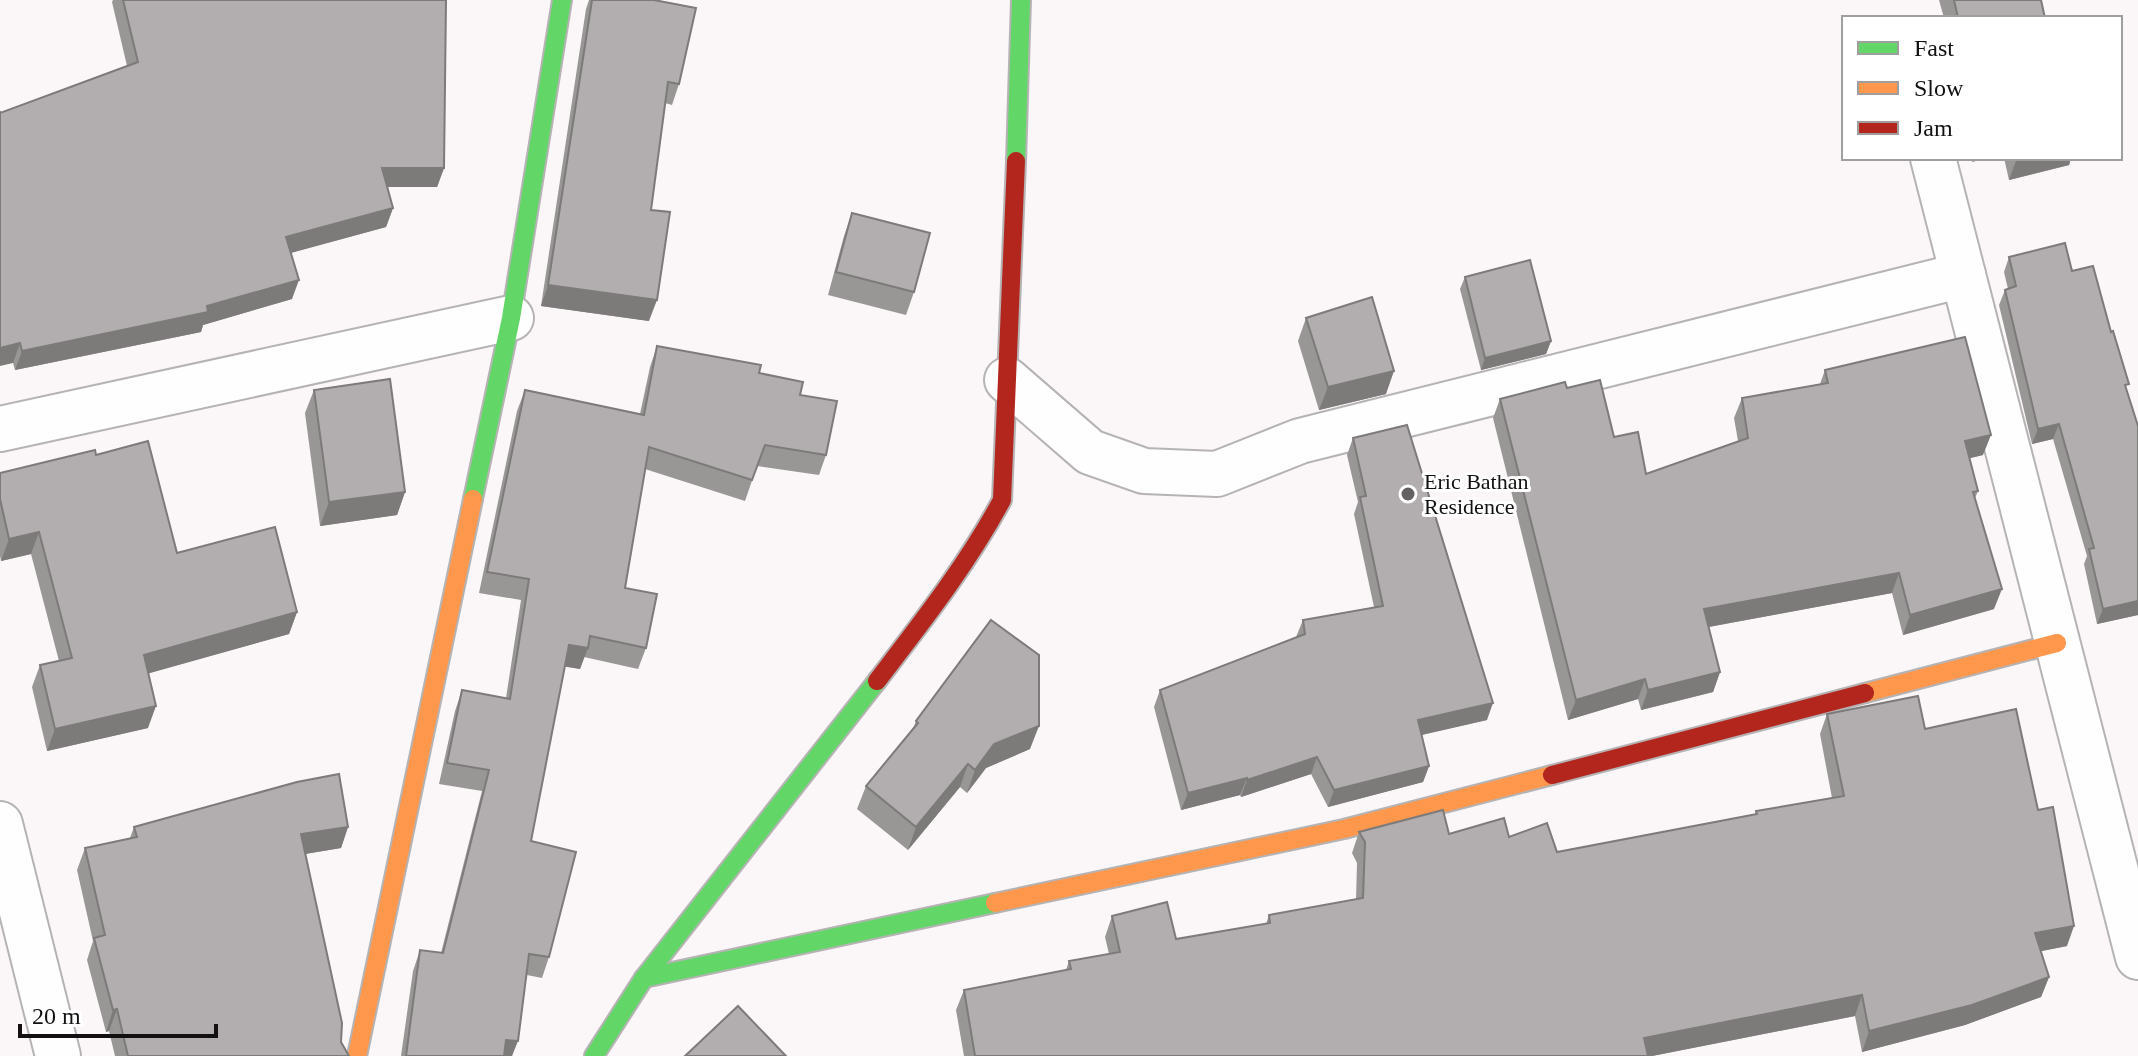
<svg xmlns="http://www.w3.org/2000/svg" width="2138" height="1056" viewBox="0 0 2138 1056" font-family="'Times New Roman',serif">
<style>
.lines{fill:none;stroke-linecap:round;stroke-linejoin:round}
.street-casing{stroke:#b6b3b4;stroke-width:48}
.fast-casing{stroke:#b6b3b4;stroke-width:22}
.slow-casing{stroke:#b6b3b4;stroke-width:22}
.jam-casing{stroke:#b6b3b4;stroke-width:22}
.street{stroke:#fefefe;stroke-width:44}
.fast{stroke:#63d668;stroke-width:18}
.slow{stroke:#ff974d;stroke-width:18}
.jam{stroke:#b3261e;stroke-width:18}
.wall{fill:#999696}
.shaded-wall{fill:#7d7a7a}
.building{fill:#b2aeaf;stroke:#7d7a7a;stroke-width:2}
.poi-dot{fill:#646162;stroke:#fff;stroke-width:3}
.labels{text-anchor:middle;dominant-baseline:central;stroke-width:6;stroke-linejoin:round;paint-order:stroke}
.poi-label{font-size:22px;fill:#121011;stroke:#fff;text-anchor:start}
</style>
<rect width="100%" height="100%" fill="#fbf7f9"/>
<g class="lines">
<defs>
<g id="street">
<polyline points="1933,158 2138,957"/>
<polyline points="1007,380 1090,452 1144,471 1217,474 1300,441 1963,275"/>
<polyline points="0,429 511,318"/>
<polyline points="0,824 58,1056"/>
</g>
<g id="fast">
<polyline points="1016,161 1021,0"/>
<polyline points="473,499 511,318 562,0"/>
<polyline points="644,978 995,903"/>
<polyline points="594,1056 644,978 877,681"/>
</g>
<g id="slow">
<polyline points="1865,693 2057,643"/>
<polyline points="995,903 1344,829 1552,775"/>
<polyline points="357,1056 473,499"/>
</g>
<g id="jam">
<path d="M877,681C922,622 967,565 1002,500L1016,161"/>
<polyline points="1552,775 1865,693"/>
</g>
</defs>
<use href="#street" class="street-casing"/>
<use href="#fast" class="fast-casing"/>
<use href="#slow" class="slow-casing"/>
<use href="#jam" class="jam-casing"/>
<use href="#street" class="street"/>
<use href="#fast" class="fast"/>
<use href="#slow" class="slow"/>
<use href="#jam" class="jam"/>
</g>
<g class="wall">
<polygon points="113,0 446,0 444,168 437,187 387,187 393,208 386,227 291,253 292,299 203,325 201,332 15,370 13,363 0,113 127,66 112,2"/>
<polygon points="589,0 654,0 679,84 672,105 665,103 651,210 649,321 541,306 586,9"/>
<polygon points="1939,0 2041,0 2045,18 1944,18"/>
<polygon points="2004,158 2071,158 2069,165 2009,180"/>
<polygon points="852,213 914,292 906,315 828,295 844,236"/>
<polygon points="2009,257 2072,271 2126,390 2138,426 2138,615 2097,624 2084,564 2087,556 2053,439 2032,444 1999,305 2005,290 2008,289 2004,272"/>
<polygon points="1465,277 1551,341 1546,354 1481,370 1460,289"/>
<polygon points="1306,318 1386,394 1319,410 1298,341"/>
<polygon points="657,346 759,373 800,395 826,455 819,475 757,466 745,501 645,469 625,588 646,648 638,669 584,657 580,669 565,666 531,841 549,957 542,978 527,975 512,1056 401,1056 413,971 420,950 441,953 482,791 439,784 455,711 462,690 506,698 521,600 479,593 517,411 525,390 640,414 650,367"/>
<polygon points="1825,370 1983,455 1970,458 1978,491 1975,498 1994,609 1903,635 1892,593 1709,627 1720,672 1713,692 1641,710 1638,699 1568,720 1493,418 1500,399 1567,388 1614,437 1646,474 1738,441 1734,418 1742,398 1820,384"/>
<polygon points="314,390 405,492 397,515 320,526 305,413"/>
<polygon points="1353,438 1487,720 1422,735 1429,766 1423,782 1328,807 1311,774 1241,797 1240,795 1181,810 1154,707 1160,690 1296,637 1303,620 1374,607 1354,514 1358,502 1347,455"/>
<polygon points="96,455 177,553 297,612 289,634 148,673 148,728 47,751 32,687 40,665 59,661 31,554 1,561 0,556 0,473"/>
<polygon points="1827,714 1925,729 2067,946 2041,951 2049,977 2041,997 1965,1025 1862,1052 1855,1016 1652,1056 964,1056 956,1010 964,990 1066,970 1069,961 1109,954 1105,937 1112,916 1176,939 1266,924 1269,915 1356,900 1357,863 1352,853 1359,832 1449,834 1509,837 1557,852 1755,815 1756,811 1832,798 1820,734"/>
<polygon points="916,721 1030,749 986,768 967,793 960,787 908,850 857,809 866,786 913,729"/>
<polygon points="134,827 348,827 341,848 305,854 341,1042 349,1056 115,1056 109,1031 106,1032 87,960 93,941 77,870 85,848 130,838"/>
</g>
<g class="shaded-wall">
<polygon points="1974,158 1987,158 1972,162"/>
<polygon points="2017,158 2071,158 2069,165 2009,180"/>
<polygon points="382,168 444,168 437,187 375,187"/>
<polygon points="393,208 386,227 279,256 286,237"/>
<polygon points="299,280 292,299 203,325 201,332 15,370 22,351 207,306"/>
<polygon points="548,285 657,300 649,321 541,306"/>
<polygon points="1551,341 1546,354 1481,370 1485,358"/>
<polygon points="20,343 13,363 0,366 0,348"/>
<polygon points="1394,371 1386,394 1319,410 1328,387"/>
<polygon points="2059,424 2053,439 2032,444 2038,429"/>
<polygon points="1991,435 1983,455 1958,461 1965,441"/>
<polygon points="405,492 397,515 320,526 329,502"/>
<polygon points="39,532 31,554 1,561 9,539"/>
<polygon points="1899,573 1892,593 1697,629 1704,609"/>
<polygon points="2002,589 1994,609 1903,635 1910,615"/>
<polygon points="2138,601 2138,615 2097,624 2103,609"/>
<polygon points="297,612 289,634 136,677 144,655"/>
<polygon points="569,645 588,648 580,669 561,666"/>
<polygon points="1720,672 1713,692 1641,710 1648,690"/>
<polygon points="1645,679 1638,699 1568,720 1576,700"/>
<polygon points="1493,703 1487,720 1412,737 1418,720"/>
<polygon points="156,706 148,728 47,751 55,729"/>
<polygon points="1039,726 1030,749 986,768 967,793 975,770 994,744"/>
<polygon points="1317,757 1311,774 1241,797 1247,780"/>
<polygon points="968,764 960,787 908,850 916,827"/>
<polygon points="1429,766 1423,782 1328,807 1334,790"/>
<polygon points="1247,778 1240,795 1181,810 1188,793"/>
<polygon points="348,827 341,848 293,856 301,834"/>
<polygon points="2074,926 2067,946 2027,954 2035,933"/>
<polygon points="2049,977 2041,997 1965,1025 1862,1052 1869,1031"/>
<polygon points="1862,995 1855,1016 1652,1056 1638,1056 1644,1038"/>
<polygon points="117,1009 109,1031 106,1032 113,1010"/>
<polygon points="506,1040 518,1041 512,1056 501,1056"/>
</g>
<g class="building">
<polygon points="123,0 446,0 444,168 382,168 393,208 286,237 299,280 207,306 208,312 22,351 20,343 0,348 0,111 0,113 138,62"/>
<polygon points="592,0 654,0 696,8 679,84 668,82 651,210 670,212 657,300 548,285"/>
<polygon points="1954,0 2041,0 2045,18 1958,18"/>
<polygon points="852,213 930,233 914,292 836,272"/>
<polygon points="2065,243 2072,271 2093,266 2111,332 2113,331 2129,384 2125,385 2138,426 2138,601 2103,609 2089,549 2094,548 2059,424 2038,429 2005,290 2016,286 2009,257"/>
<polygon points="1530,260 1551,341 1485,358 1465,277"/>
<polygon points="1372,297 1394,371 1328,387 1306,318"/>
<polygon points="1965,337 1991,435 1965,441 1978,491 1973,492 2002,589 1910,615 1899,573 1704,609 1720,672 1648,690 1645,679 1576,700 1500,399 1565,382 1567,388 1600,380 1614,437 1638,432 1646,474 1748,438 1742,398 1828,383 1825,370"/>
<polygon points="657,346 761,365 759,373 803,382 800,395 837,401 826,455 765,445 752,480 649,447 625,588 657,594 646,648 590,636 588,648 569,645 531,841 576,852 549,957 529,954 518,1041 506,1040 504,1056 406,1056 420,950 443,953 489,770 447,763 462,690 510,699 529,579 487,572 525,390 644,415"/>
<polygon points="390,379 405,492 329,502 314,390"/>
<polygon points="1407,425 1493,703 1418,720 1429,766 1334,790 1317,757 1247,780 1247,778 1188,793 1160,690 1305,634 1303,620 1383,606 1360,497 1366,496 1353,438"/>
<polygon points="148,441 177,553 275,527 297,612 144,655 156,706 55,729 40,665 72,658 39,532 9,539 0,499 0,473 95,450 96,455"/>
<polygon points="991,620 1039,655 1039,726 994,744 975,770 968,764 916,827 866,786 918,723 916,721"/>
<polygon points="1918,696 1925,729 2016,709 2038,810 2053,807 2074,926 2035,933 2049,977 1972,1005 1869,1031 1862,995 1644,1038 1648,1056 975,1056 964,990 1071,969 1069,961 1120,952 1112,916 1167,902 1176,939 1270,923 1269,915 1363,898 1365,842 1359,832 1443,810 1449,834 1504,818 1509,837 1547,823 1557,852 1757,814 1756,811 1844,796 1827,714"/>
<polygon points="339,774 348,827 301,834 342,1023 341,1042 349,1056 128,1056 117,1009 113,1010 94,938 105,935 85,848 137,837 134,827 297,782"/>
<polygon points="738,1006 786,1056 685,1056"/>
</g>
<circle class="poi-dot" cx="1408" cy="494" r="8"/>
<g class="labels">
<g class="poi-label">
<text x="1424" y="481">Eric Bathan<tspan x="1424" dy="25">Residence</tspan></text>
</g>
</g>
<rect x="1842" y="16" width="280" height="144" fill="#ffffff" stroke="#a09fa0" stroke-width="2"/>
<rect x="1858" y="42" width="40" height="12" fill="#63d668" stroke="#a09fa0" stroke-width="2"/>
<text x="1914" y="56" font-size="24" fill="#121011">Fast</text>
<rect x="1858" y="82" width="40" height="12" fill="#ff974d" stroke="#a09fa0" stroke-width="2"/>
<text x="1914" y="96" font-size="24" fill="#121011">Slow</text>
<rect x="1858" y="122" width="40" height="12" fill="#b3261e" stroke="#a09fa0" stroke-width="2"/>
<text x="1914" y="136" font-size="24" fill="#121011">Jam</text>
<path d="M20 1024v12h196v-12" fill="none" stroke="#121011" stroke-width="4"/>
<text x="32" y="1024" font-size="24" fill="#121011" stroke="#ffffff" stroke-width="6" paint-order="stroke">20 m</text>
</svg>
